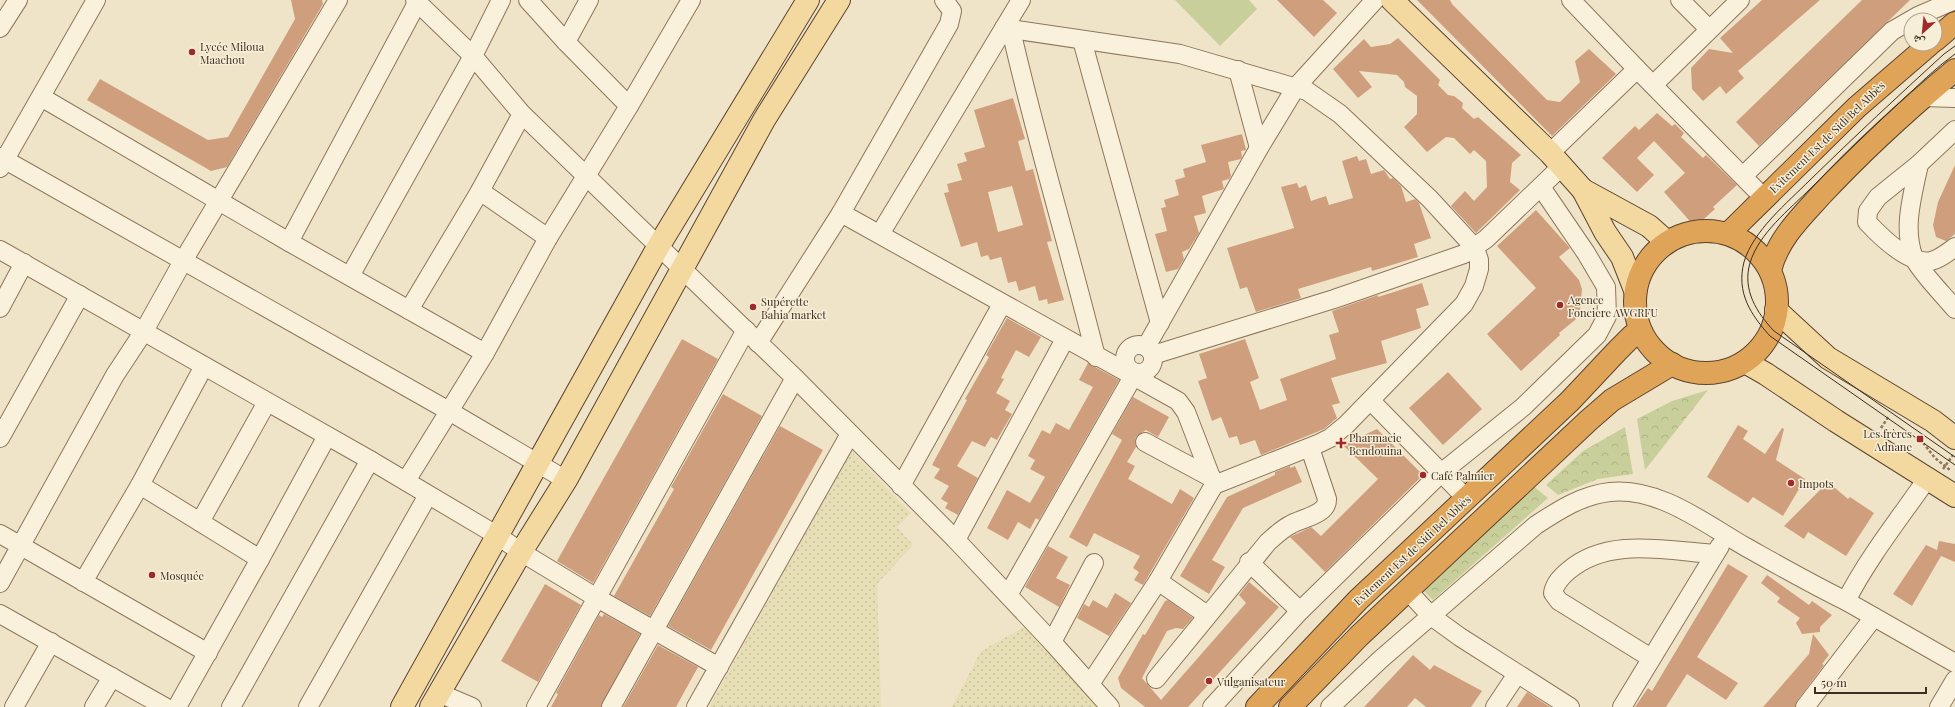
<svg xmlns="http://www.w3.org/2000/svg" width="1955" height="707" viewBox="0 0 1955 707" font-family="'Playfair Display','Noto Naskh Arabic',serif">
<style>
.farmland{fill:url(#farmland-dots)}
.green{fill:#c9cf9b}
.park{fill:url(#park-crowns)}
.building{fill:#cf9f7d;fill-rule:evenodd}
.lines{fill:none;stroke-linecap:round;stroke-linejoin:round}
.minor-casing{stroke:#8d765c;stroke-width:20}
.major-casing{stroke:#5b4430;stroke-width:24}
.highway-casing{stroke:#5b4430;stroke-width:24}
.path{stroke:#8d765c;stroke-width:2.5;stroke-dasharray:3 2;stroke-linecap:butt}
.minor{stroke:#faf1dc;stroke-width:18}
.major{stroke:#f3d9a0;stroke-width:22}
.highway{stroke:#e0a458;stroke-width:22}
.tram{stroke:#3d2e20;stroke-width:1}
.poi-dot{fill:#9e2a2b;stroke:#f7eed8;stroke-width:1.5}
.labels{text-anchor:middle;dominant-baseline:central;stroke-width:3;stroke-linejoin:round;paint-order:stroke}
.poi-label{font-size:11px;fill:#3d2e20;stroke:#f7eed8;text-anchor:start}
.street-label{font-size:11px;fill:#3d2e20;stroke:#f7eed8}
</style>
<defs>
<pattern id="farmland-dots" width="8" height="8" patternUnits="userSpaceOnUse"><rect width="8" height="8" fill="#e6deb5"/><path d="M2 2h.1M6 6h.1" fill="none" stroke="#c6bf9b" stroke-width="1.8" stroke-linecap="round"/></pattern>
<pattern id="park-crowns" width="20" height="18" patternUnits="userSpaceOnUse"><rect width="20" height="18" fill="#c9cf9b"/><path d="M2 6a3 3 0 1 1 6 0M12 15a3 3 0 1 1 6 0" fill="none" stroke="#aeb285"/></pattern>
</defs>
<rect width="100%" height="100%" fill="#f0e4c8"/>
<g class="farmland">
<polygon points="851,451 911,513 897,527 913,545 877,584 881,707 709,707"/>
<polygon points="1026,626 1102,707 952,707 981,651"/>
</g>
<polygon class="green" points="1175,0 1249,0 1257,9 1220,46"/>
<g class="park">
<polygon points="1708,390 1645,470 1637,419 1672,401"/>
<polygon points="1625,427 1633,474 1598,479 1558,495 1546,485 1583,451"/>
<polygon points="1533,486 1548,498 1433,600 1424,591"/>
</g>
<g class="building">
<polygon points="291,0 322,0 323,4 227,167 211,171 87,100 100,79 208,140 228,137 295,19"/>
<polygon points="1277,0 1323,0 1337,13 1314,37"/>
<polygon points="1417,0 1450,0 1452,4 1547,100 1560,102 1580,82 1575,61 1589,49 1616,74 1552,136"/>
<polygon points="1762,0 1820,0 1738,71 1744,78 1726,94 1720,86 1703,101 1692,89 1691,68 1709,49 1733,53 1720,38"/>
<polygon points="1862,0 1910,0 1759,146 1736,122"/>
<polygon points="1398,38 1440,80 1438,85 1448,95 1454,96 1463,103 1462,108 1474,119 1478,117 1521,155 1512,163 1510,182 1520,190 1476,233 1451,206 1465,191 1474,201 1487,187 1486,161 1474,150 1470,154 1454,138 1446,137 1427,152 1404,127 1417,114 1417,96 1405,87 1404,82 1397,75 1359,71 1372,87 1358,98 1333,69 1364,39 1371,47 1390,44"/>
<path d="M1013,98L1025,139L1018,141L1026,171L1033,169L1052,241L1047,242L1064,300L1048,304L1047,299L1039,301L1035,286L1019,291L1016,281L1008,283L1001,257L990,260L988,255L981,257L977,242L961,247L944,193L949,192L947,184L962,180L957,164L967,161L964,153L985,147L974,110ZM1012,186L1023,225L998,232L988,192Z"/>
<polygon points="1657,113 1672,126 1675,124 1684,133 1681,137 1703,158 1706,155 1737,185 1713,207 1715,209 1695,227 1664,192 1685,173 1654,141 1637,158 1654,175 1637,192 1602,158 1635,126 1639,130"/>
<polygon points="1242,134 1246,150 1241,151 1242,156 1241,159 1228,162 1231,176 1229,179 1222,181 1224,189 1202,196 1206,213 1194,216 1199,233 1189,249 1182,252 1184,259 1178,269 1166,272 1155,234 1167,231 1161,208 1166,207 1164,200 1179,195 1175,180 1185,177 1183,169 1206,162 1201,145"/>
<polygon points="1357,156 1359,161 1366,159 1371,174 1384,170 1390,179 1393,178 1401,186 1406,202 1415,199 1419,203 1431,238 1414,244 1418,257 1372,271 1371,267 1298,289 1301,298 1256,312 1247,287 1240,289 1227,248 1294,228 1281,187 1297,183 1299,188 1306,185 1311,201 1326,196 1329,205 1353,198 1342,161"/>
<polygon points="1955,165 1955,234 1946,241 1936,237 1933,225 1938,202"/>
<polygon points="1536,210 1570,248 1559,257 1579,280 1582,289 1580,310 1575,320 1559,333 1560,335 1521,371 1487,334 1536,288 1497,246"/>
<polygon points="1422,283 1429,305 1416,309 1421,328 1381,341 1387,363 1331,378 1340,403 1332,405 1337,418 1324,429 1261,455 1255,440 1240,445 1237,436 1229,438 1221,417 1212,421 1198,381 1207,378 1199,354 1245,339 1259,378 1250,382 1260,410 1287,400 1280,379 1336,359 1329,335 1339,332 1332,311 1378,295 1378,297"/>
<polygon points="1007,318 1041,337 1029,357 1016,350 1001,378 1004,379 996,393 1010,401 1005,410 1012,414 997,440 991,437 985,447 972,441 957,466 978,478 958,515 945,508 948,503 941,499 949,486 934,478 940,469 932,465 967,400 965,399 989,357 986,355"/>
<polygon points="682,339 718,359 593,583 557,561"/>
<polygon points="1088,363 1119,380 1039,520 1036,518 1030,529 1018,522 1008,540 987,528 1007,490 1030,503 1045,477 1030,469 1035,460 1028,456 1042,430 1050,434 1056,423 1069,430 1093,387 1079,380"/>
<polygon points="1448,372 1482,409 1443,445 1409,408"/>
<polygon points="723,394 762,416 650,616 614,596 674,489 671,487"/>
<polygon points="1133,397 1169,417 1158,437 1146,430 1136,437 1135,442 1136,447 1127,462 1135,466 1128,479 1172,504 1180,489 1194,498 1143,585 1134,580 1139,572 1133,568 1140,556 1094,533 1087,547 1069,537 1122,440 1112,434"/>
<polygon points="1738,425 1748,431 1743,439 1765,454 1782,428 1784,429 1776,460 1805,479 1783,516 1753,497 1748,503 1707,477"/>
<polygon points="780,426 823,450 711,650 668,626"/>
<polygon points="1377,429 1423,475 1325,572 1290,537 1311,527 1321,536 1378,479 1343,445"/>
<polygon points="1290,466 1290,468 1295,466 1302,482 1243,508 1212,560 1225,567 1209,594 1180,576 1227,497 1275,475 1275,472"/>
<polygon points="1828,482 1848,499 1850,497 1874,513 1846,556 1808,532 1804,539 1784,526"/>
<polygon points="1939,541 1955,544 1955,562 1941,556 1912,606 1893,594 1926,545 1937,550"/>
<polygon points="1048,546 1068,557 1056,578 1070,585 1059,607 1025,587"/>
<polygon points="1728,564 1748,576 1697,657 1738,683 1726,700 1687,674 1666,707 1635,707 1648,688 1652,691"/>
<polygon points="1767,575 1809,605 1812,601 1832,615 1820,627 1820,632 1802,634 1796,623 1800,618 1777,602 1780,598 1761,583"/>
<polygon points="1249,582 1279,607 1188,707 1145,707 1121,688 1118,678 1143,634 1145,635 1165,601 1168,600 1193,618 1183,629 1176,628 1167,631 1142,678 1161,700 1246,603 1239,595"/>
<polygon points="545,584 581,605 538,682 501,661"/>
<polygon points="1115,593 1131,603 1109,636 1077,618 1084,604 1089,607 1093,600 1107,608"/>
<polygon points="604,614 640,634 601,707 551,707 558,694 556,693 599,615 602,617"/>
<polygon points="1813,634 1829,655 1822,664 1824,665 1797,701 1795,707 1763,707 1809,654"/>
<polygon points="658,645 698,667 676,707 623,707"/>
<polygon points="1413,655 1430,670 1434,665 1482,691 1471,707 1426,707 1415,698 1407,707 1364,707"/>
<polygon points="1527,692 1550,707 1517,707"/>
</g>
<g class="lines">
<defs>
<g id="minor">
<polyline points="415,0 473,56 522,114 795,378 956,540 1052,642 1110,707"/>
<polyline points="528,0 566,42 629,106"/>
<polyline points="1680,0 1709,29"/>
<polyline points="0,28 18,0"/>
<polyline points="1004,28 1180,54 1307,91 1340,114 1430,199 1475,248 1479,260 1479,269 1474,286 1464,304 1346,425 1330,438 1320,443 1214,485 1158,581 1090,684"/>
<path d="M1011,30C1036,140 1069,248 1096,357"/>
<polyline points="1082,40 1160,323"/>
<polyline points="566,42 589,0"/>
<polyline points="1637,69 1764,198"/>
<polyline points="1238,70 1259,148"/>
<polyline points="1653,85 1740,0"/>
<polyline points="41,97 289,242 485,353"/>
<polyline points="1922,97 1955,98"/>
<path d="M1955,130L1919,164L1878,197L1868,211L1867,222C1881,237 1909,265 1931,261C1940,259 1948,252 1955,247"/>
<polyline points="1550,153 1637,69 1571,0"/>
<polyline points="0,157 449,411 566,480"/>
<path d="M1919,164C1913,194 1902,228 1914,258C1918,269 1946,298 1955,309"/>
<polyline points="0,168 96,0"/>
<polyline points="1743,176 1892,31 1918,16 1955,0"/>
<polyline points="480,191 548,238"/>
<polyline points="841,213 1178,401 1186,412 1214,485"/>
<polyline points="880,234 1021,0"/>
<polyline points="289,242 417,3"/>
<polyline points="0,250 370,460 498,536 521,552 597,598 719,667"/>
<polyline points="350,276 473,56 501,0"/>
<polyline points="0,308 24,263"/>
<polyline points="409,310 480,191 522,114"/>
<polyline points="758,343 841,213 949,24 952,11 944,0"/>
<circle cx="1139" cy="359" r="14"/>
<polyline points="1146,347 1259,148 1296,87 1375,0"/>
<polyline points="1153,355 1334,299 1464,254 1486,239 1562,166"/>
<polyline points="1371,401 1466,498"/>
<polyline points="0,438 80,295"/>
<polyline points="1145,442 1212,478"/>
<polyline points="406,481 485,353 548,238 629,106 691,0"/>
<polyline points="140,485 260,559"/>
<polyline points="901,486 1002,304"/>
<polyline points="200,522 267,402"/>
<polyline points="0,534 208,653"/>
<polyline points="956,540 1065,339"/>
<polyline points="1249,562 1300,611"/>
<polyline points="1158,581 1207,615"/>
<polyline points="83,582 140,485 204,366"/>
<polyline points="0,583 115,375 144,331 183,261 338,0"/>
<polyline points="1408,591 1431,616 1460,637 1570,707"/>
<polyline points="1008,595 1135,373"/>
<polyline points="1846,601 1955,663"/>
<polyline points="0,614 165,707"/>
<polyline points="1052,642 1094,563"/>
<path d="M1651,658L1559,601L1553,593C1555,583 1561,577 1568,571C1608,536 1667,551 1715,554"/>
<path d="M1156,679L1268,542C1275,536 1282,529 1290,525C1301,518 1328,515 1327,499L1310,448"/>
<polyline points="439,693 472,707"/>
<polyline points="14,707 51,642"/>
<polyline points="94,707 112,677"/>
<polyline points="177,707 260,559 327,436"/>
<polyline points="231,707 370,460"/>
<polyline points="308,707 428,495"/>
<polyline points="536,707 746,330"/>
<polyline points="611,707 795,378"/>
<polyline points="696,707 850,434"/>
<polyline points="1212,707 1300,611 1441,473 1523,407 1597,335 1607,316 1606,287 1586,253 1541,187"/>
<path d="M1330,707L1381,659L1536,525C1559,510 1582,495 1610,492C1659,487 1704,523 1744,546C1778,565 1811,584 1846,601C1868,558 1899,519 1927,479"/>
<polyline points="1495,707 1517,674"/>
<polyline points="1622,707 1720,546"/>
<polyline points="1805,707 1874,617"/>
<polyline points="1939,707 1955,680"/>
</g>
<g id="major">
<polyline points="1392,0 1550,153 1583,190 1605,232 1622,257 1635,290"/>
<polyline points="1583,190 1649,226 1667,242"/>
<polyline points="1776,310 1828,358 1933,421 1955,438"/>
<polyline points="1745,362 1766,374 1836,421 1955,496"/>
<polyline points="402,707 658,247 808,0"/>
<polyline points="431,707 521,552 566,480 764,120 839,0"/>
</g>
<g id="highway">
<polyline points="1935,40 1955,23"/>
<circle cx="1706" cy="302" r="71"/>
<polyline points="1728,234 1857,107 1930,44"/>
<path d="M1770,270C1778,239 1800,218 1821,195C1863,150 1908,109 1955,70"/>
<polyline points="1257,707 1358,600 1570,401 1617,351 1632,336 1641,331"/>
<polyline points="1290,707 1359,636 1589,420 1612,400 1672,364"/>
</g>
</defs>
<use href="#minor" class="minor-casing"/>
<use href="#major" class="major-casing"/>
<use href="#highway" class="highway-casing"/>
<g class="path">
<polyline points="1881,428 1889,416"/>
<polyline points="1920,439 1935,458 1950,470"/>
<polyline points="1943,469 1953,455"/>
</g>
<use href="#minor" class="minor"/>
<use href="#major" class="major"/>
<use href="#highway" class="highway"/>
<g class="tram">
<path d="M1955,46L1944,54C1899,95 1854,137 1810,180C1787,203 1753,231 1744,262C1736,293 1751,315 1770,336L1955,465"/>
<path d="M1955,54C1935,68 1918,86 1900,102C1870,130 1840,159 1811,188C1789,210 1759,233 1750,263C1742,290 1757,313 1774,331L1955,457"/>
</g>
</g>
<g class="poi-dot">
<circle cx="192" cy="52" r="4"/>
<circle cx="1560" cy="305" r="4"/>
<circle cx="753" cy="307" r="4"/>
<rect x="1916" y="435" width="8" height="8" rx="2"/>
<path d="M1339 437h4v4h4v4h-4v4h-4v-4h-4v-4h4z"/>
<circle cx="1423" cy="475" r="4"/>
<circle cx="1791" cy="483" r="4"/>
<circle cx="152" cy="575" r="4"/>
<circle cx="1209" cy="681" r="4"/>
</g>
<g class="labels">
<g class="poi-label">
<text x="200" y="46">Lycée Miloua<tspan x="200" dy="13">Maachou</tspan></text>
<text x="1568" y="299">Agence<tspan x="1568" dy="13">Fonciere AWGRFU</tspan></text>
<text x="761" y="301">Supérette<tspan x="761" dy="13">Bahia market</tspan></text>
<text x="1912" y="433" text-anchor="end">Les frères<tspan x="1912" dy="13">Adnane</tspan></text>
<text x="1349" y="437">Pharmacie<tspan x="1349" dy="13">Bendouina</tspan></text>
<text x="1431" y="475">Café Palmier</text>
<text x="1799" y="483">Impots</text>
<text x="160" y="575">Mosquée</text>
<text x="1217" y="681">Vulganisateur</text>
</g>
<g class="street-label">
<text transform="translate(1827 137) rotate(-44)">Evitement Est de Sidi Bel Abbès</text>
<text transform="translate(1412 550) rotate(-43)">Evitement Est de Sidi Bel Abbès</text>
</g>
</g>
<g transform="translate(1923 32) rotate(207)"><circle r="19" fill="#f7eed8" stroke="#ada18e"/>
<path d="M0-3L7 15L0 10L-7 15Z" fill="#9e2a2b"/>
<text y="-6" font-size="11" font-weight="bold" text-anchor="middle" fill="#3d2e20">ش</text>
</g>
<path d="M1815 687v6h111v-6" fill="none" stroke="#3d2e20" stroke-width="2"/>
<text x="1821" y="687" font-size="12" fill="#3d2e20" stroke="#f7eed8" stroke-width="3" paint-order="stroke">50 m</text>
</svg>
